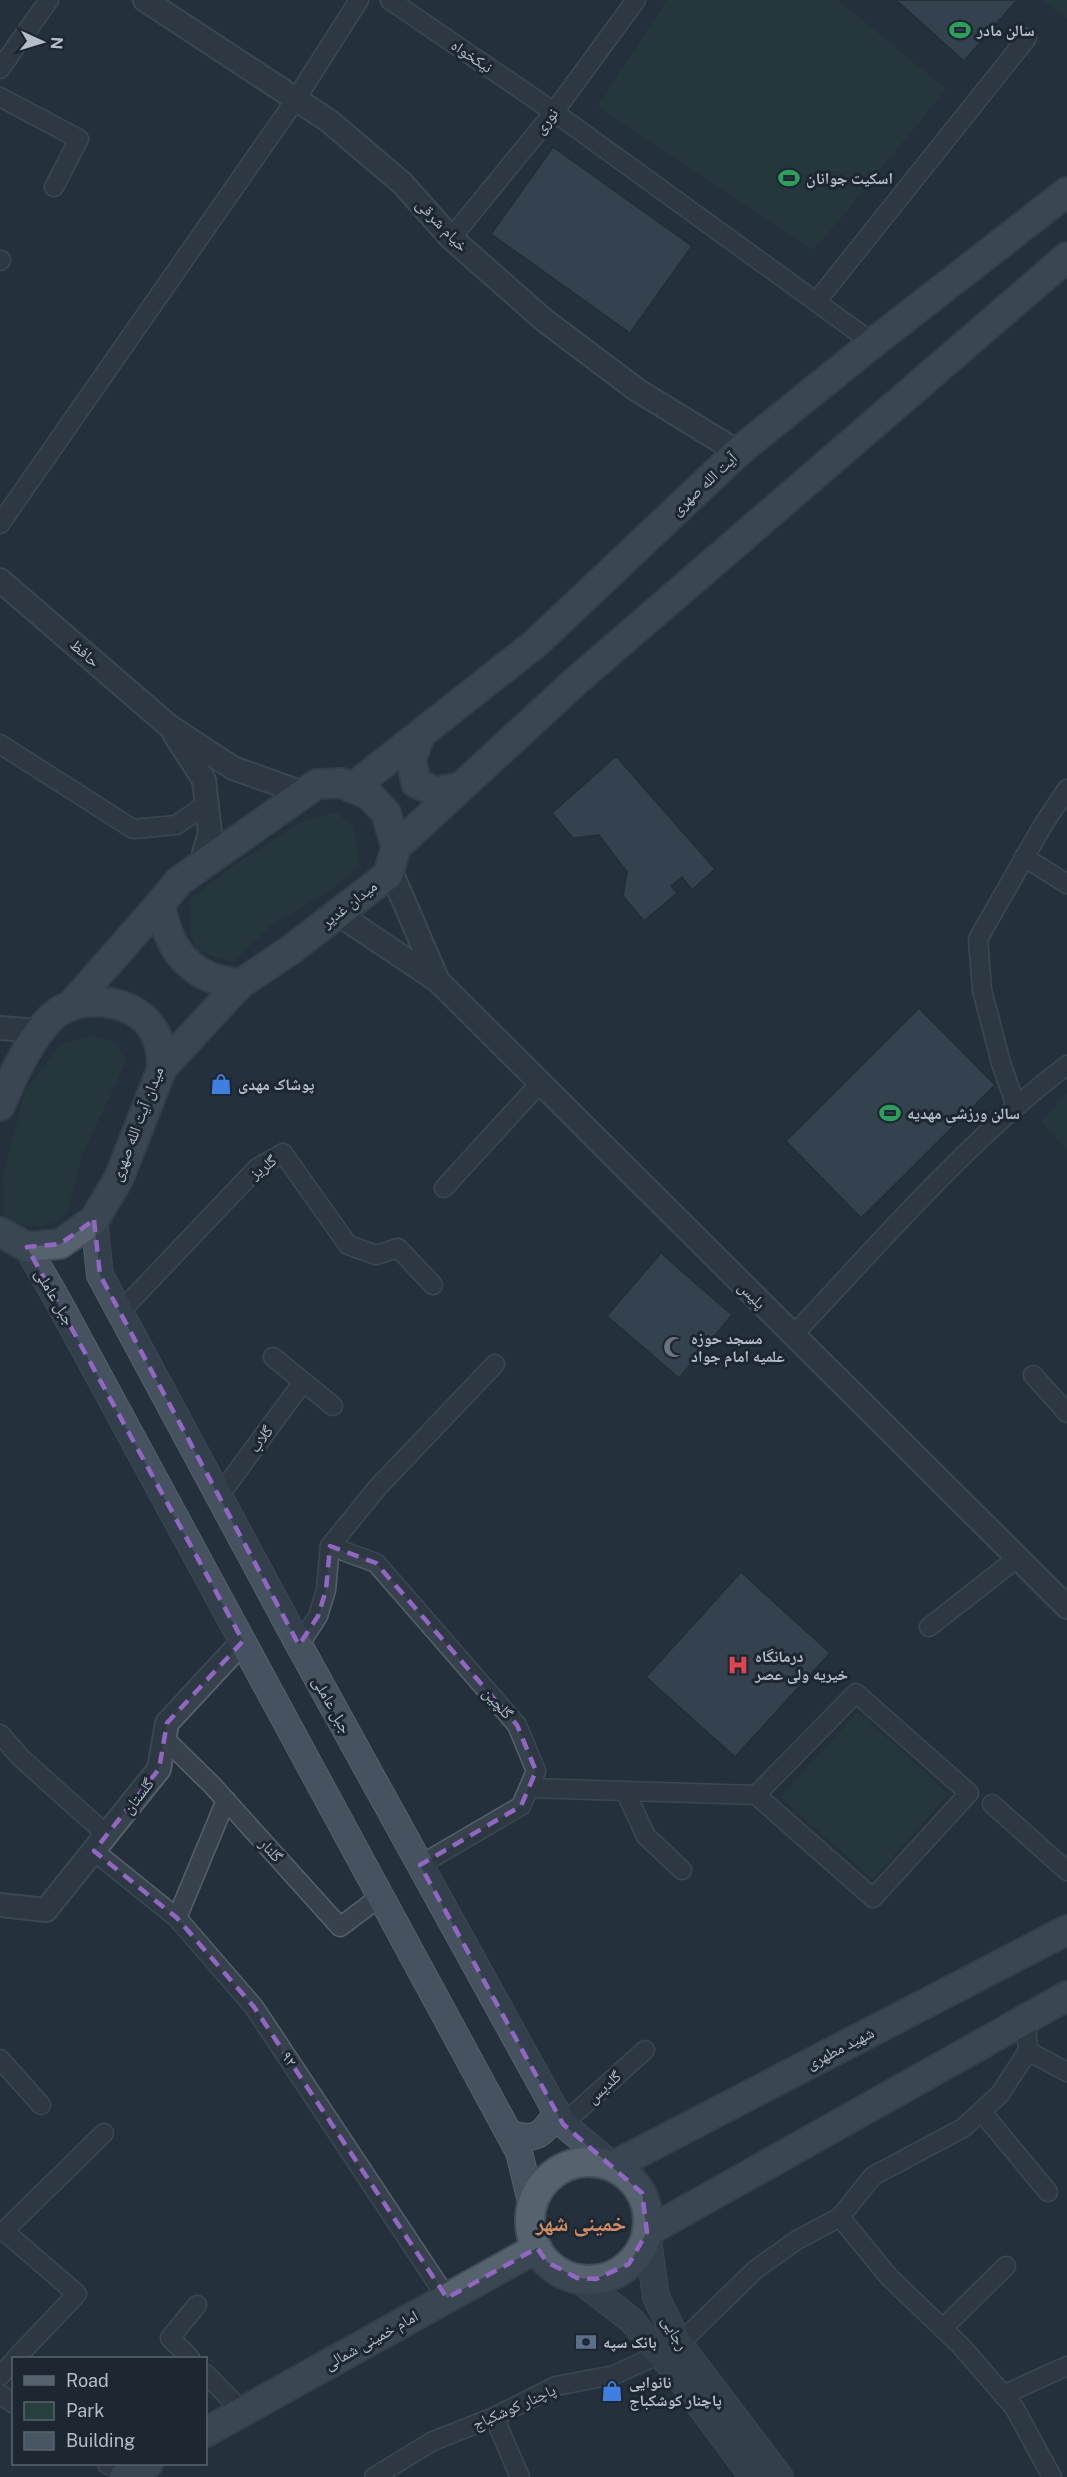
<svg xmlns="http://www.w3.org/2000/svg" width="1067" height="2477" viewBox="0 0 1067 2477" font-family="'Public Sans','Noto Naskh Arabic',sans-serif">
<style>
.green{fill:#273f3f}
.building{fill:#485664;stroke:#1f2934;stroke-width:1.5}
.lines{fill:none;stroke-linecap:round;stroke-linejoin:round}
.minor-casing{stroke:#56606b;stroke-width:21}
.tertiary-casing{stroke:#56606b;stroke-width:26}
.secondary-casing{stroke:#56606b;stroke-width:28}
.primary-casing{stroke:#444e59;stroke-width:32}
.minor{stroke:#38424d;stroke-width:18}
.tertiary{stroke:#38424d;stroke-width:22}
.secondary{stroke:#465260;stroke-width:26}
.primary{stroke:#56626d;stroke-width:28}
.marked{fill:none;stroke:#9266c3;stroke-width:4.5;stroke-dasharray:12 8;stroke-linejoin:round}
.labels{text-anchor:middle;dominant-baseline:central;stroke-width:6;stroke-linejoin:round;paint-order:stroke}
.poi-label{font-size:16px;font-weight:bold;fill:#b4bdc9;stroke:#1d2732;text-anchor:start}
.street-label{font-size:16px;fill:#b4bdc9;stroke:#1d2732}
.district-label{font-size:22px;font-weight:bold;fill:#d38d65;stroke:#1d2732}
</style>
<rect width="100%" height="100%" fill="#24313d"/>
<g class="green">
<polygon points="667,0 837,0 946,89 814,250 598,107"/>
<polygon points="1044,0 1067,0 1067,18 1066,18"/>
<polygon points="335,812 354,827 359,865 334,888 271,925 233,962 198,950 190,934 190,900 233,866 302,822"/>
<path d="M96,1036L115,1043L126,1061L82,1155L67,1213C50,1232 26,1226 5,1219L3,1176L25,1092L61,1044Z"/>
<polygon points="1067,1093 1067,1149 1042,1122"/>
<polygon points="858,1712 948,1794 872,1879 781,1797"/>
</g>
<g class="building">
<polygon points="896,0 1017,0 964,61"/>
<polygon points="553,147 692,246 630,333 491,234"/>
<polygon points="616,756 715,869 692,890 682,877 671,886 677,893 644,921 623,896 627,872 599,835 573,838 552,813"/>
<polygon points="919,1008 995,1085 861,1218 786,1141"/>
<polygon points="661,1253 732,1315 679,1378 607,1316"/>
<polygon points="741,1572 830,1653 735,1757 646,1677"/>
</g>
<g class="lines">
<defs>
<g id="minor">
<polyline points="390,0 554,112 873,343"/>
<polyline points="0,69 49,0"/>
<polyline points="0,97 79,139 54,187"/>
<polyline points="451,238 554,112 636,0"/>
<polyline points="0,261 1,260"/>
<polyline points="816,302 1027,38"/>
<polyline points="0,524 296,99 359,0"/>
<polyline points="0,744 133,829 176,825 207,804"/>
<polyline points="1024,857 1067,884"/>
<polyline points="1016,1106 1001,1063 982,990 978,939 1043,825 1067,789"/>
<polyline points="444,1188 540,1083"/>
<polyline points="120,1312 257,1168 283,1153 348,1245 376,1255 398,1248 433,1285"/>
<path d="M793,1335C881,1242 965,1143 1067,1065"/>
<polyline points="273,1357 333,1406"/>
<polyline points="1033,1375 1067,1413"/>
<polyline points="219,1496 303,1382"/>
<polyline points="330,1546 376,1563 517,1725 536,1771 521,1806 420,1865"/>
<polyline points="929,1627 1016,1559"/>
<polyline points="299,1645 318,1616 326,1590 330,1546 378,1487 495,1364"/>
<polyline points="0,1734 21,1758 107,1835"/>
<polyline points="164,1738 212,1785 340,1927 381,1896"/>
<polyline points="529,1788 756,1795 873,1898 969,1793 856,1693 756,1795"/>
<polyline points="625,1791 646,1836 682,1870"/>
<polyline points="992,1804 1067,1871"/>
<polyline points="94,1851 177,1918 254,2007 447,2298"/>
<polyline points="177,1918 226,1800"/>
<polyline points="1026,2019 1028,2051 1000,2094 963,2128 873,2176 840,2217 889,2277 961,2346 1014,2407 1052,2477"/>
<polyline points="1028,2051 1067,2072"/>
<polyline points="0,2059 41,2105"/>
<polyline points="981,2111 1048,2192"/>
<polyline points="563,2124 645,2050"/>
<polyline points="943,2328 1006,2266"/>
<polyline points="679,2344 756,2269 797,2240 840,2217"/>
<polyline points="16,2358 77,2294 4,2231 104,2133"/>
<polyline points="190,2358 170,2338 197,2305"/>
<polyline points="206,2374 242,2411"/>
<polyline points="0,2376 14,2361"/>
<polyline points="0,2394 14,2404"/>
<polyline points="1003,2395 1067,2366"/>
<polyline points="494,2417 520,2477"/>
<polyline points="107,2464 132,2477"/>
<polyline points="374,2477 433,2441 494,2417 556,2386 614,2375 660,2354"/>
</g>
<g id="tertiary">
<polyline points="145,0 329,121 402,183 451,238 544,320 637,390 738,452"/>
<polyline points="0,580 169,726 233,768 303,793"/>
<polyline points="175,735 204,780 210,833 200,867"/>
<polyline points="390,869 438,981"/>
<polyline points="338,914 438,981 1067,1607"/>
<polyline points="0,1028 41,1031"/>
<polyline points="0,1905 46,1910 159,1769 167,1723 243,1641"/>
</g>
<g id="secondary">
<polyline points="94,1220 100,1275 299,1645 563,2124 613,2166"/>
<polyline points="27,1247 57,1299 519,2152 532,2206"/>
<path d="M509,2133C536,2142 543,2135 557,2112"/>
<polyline points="647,2232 656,2297 679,2344 780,2477"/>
<polyline points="577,2278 631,2320 672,2368 753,2477"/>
</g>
<g id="primary">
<polyline points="421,734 411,759 416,783 436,792 460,787"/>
<path d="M342,783L369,795L386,813L396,847L388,875L292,949L240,984C232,982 221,981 212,978C178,964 167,938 160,904L179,881L317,784Z"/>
<polyline points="352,788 536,643 738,452 873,343 1067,192"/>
<polyline points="396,847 576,681 1067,257"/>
<polyline points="73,1003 160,904"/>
<polyline points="162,1068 240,984"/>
<path d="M0,1106C12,1078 26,1046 47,1022C72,992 131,996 152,1028C160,1040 162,1055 162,1068L119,1178L94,1220L60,1244L27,1247L0,1232"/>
<circle cx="589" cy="2221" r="59"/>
<polyline points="613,2166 1067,1930"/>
<polyline points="647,2232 1067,1996"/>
<polyline points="206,2432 537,2248"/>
<polyline points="124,2477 148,2464"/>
</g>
</defs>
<use href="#minor" class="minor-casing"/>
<use href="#tertiary" class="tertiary-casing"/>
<use href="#secondary" class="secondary-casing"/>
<use href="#primary" class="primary-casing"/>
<use href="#minor" class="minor"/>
<use href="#tertiary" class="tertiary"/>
<use href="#secondary" class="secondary"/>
<use href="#primary" class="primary"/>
</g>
<path d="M0 0H1067V2477H0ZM94,1220L100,1275L299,1645L318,1616L326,1590L330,1546L376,1563L517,1725L536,1771L521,1806L420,1865L563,2124L642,2193L647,2232L629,2264L596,2279L577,2278L547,2262L537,2248L447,2298L254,2007L177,1918L94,1851L159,1769L167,1723L243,1641L27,1247L60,1244Z" fill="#24313d" fill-opacity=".55" fill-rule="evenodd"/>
<path class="marked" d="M94,1220L100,1275L299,1645L318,1616L326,1590L330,1546L376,1563L517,1725L536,1771L521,1806L420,1865L563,2124L642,2193L647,2232L629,2264L596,2279L577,2278L547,2262L537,2248L447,2298L254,2007L177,1918L94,1851L159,1769L167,1723L243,1641L27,1247L60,1244Z"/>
<defs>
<symbol id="stadium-bare" viewBox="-9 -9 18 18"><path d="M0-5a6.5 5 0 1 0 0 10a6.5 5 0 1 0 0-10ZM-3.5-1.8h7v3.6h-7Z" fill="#2e9e5b" stroke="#1d2732" stroke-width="2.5" paint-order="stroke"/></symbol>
<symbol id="shop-bare" viewBox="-9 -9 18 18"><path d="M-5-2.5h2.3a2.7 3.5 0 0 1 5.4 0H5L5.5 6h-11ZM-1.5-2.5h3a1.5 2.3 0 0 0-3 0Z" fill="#3f7fe0" stroke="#1d2732" stroke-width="2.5" paint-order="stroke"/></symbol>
<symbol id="mosque-bare" viewBox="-9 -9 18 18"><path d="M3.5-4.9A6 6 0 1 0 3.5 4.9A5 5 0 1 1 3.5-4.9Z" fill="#6b7280" stroke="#1d2732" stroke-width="2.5" paint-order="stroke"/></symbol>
<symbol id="hospital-bare" viewBox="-9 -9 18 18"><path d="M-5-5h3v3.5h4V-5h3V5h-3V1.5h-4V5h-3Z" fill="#e0444e" stroke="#1d2732" stroke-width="2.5" paint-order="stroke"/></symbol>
<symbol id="bank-bare" viewBox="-9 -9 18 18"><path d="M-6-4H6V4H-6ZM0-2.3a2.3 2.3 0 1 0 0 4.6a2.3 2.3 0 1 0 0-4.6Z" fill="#5c6f8a" stroke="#1d2732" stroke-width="2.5" paint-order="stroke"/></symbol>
</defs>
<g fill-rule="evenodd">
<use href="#stadium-bare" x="945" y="15" width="30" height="30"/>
<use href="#stadium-bare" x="774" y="163" width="30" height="30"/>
<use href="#shop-bare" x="206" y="1069" width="30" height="30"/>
<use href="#stadium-bare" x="875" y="1098" width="30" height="30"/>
<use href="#mosque-bare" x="659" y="1332" width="30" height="30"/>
<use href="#hospital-bare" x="723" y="1650" width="30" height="30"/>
<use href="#bank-bare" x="571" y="2327" width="30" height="30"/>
<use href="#shop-bare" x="597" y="2376" width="30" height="30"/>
</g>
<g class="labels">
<g class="poi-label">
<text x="977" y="30">سالن مادر</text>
<text x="806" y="178">اسکیت جوانان</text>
<text x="238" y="1084">پوشاک مهدی</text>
<text x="907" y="1113">سالن ورزشی مهدیه</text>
<text x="691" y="1338">مسجد حوزه<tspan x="691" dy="18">علمیه امام جواد</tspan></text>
<text x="755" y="1656">درمانگاه<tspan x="755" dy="18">خیریه ولی عصر</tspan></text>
<text x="603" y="2342">بانک سپه</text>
<text x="629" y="2382">نانوایی<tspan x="629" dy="18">پاچنار کوشکباج</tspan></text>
</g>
<g class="street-label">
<text transform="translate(472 56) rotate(34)">نیکخواه</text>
<text transform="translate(546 121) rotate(-51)">نوری</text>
<text transform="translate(442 225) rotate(46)">خیام شرقی</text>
<text transform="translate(704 484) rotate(-43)">آیت الله صهری</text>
<text transform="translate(85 653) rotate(41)">حافظ</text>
<text transform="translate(349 904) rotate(-38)">میدان غدیر</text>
<text transform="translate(137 1124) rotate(-69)">میدان آیت الله صهری</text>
<text transform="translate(263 1167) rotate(-36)">گلریز</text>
<text transform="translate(752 1295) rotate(45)">پلیس</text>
<text transform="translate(55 1297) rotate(60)">جبل عاملی</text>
<text transform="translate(261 1439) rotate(-54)">گلاب</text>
<text transform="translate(498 1703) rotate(48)">گلچین</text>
<text transform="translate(332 1705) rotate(61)">جبل عاملی</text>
<text transform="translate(138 1796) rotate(-52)">گلستان</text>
<text transform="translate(271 1850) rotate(48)">گلنار</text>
<text transform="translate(840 2048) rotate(-27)">شهید مطهری</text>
<text transform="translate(289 2059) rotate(56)">۹۲</text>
<text transform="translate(604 2087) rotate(-42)">گلدیس</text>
<text transform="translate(675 2333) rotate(61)">رجایی</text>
<text transform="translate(371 2340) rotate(-29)">امام خمینی شمالی</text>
<text transform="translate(514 2407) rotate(-24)">پاچنار کوشکباج</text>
</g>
<g class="district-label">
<text x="581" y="2223">خمینی شهر</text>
</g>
</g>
<rect x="12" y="2357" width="195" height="108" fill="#1d2732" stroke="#59636e" stroke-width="1.5"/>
<rect x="24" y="2376" width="30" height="9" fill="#56626d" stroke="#59636e" stroke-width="1.5"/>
<text x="66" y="2387" font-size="18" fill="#b4bdc9">Road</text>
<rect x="24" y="2402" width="30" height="18" fill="#273f3f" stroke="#59636e" stroke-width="1.5"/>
<text x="66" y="2417" font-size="18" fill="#b4bdc9">Park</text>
<rect x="24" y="2432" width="30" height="18" fill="#485664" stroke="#59636e" stroke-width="1.5"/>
<text x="66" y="2447" font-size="18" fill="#b4bdc9">Building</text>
<g transform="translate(42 42) rotate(94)" stroke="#1d2732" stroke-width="4.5" paint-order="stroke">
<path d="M0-4.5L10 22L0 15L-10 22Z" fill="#b4bdc9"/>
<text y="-9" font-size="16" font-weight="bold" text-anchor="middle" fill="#b4bdc9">N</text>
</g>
</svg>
